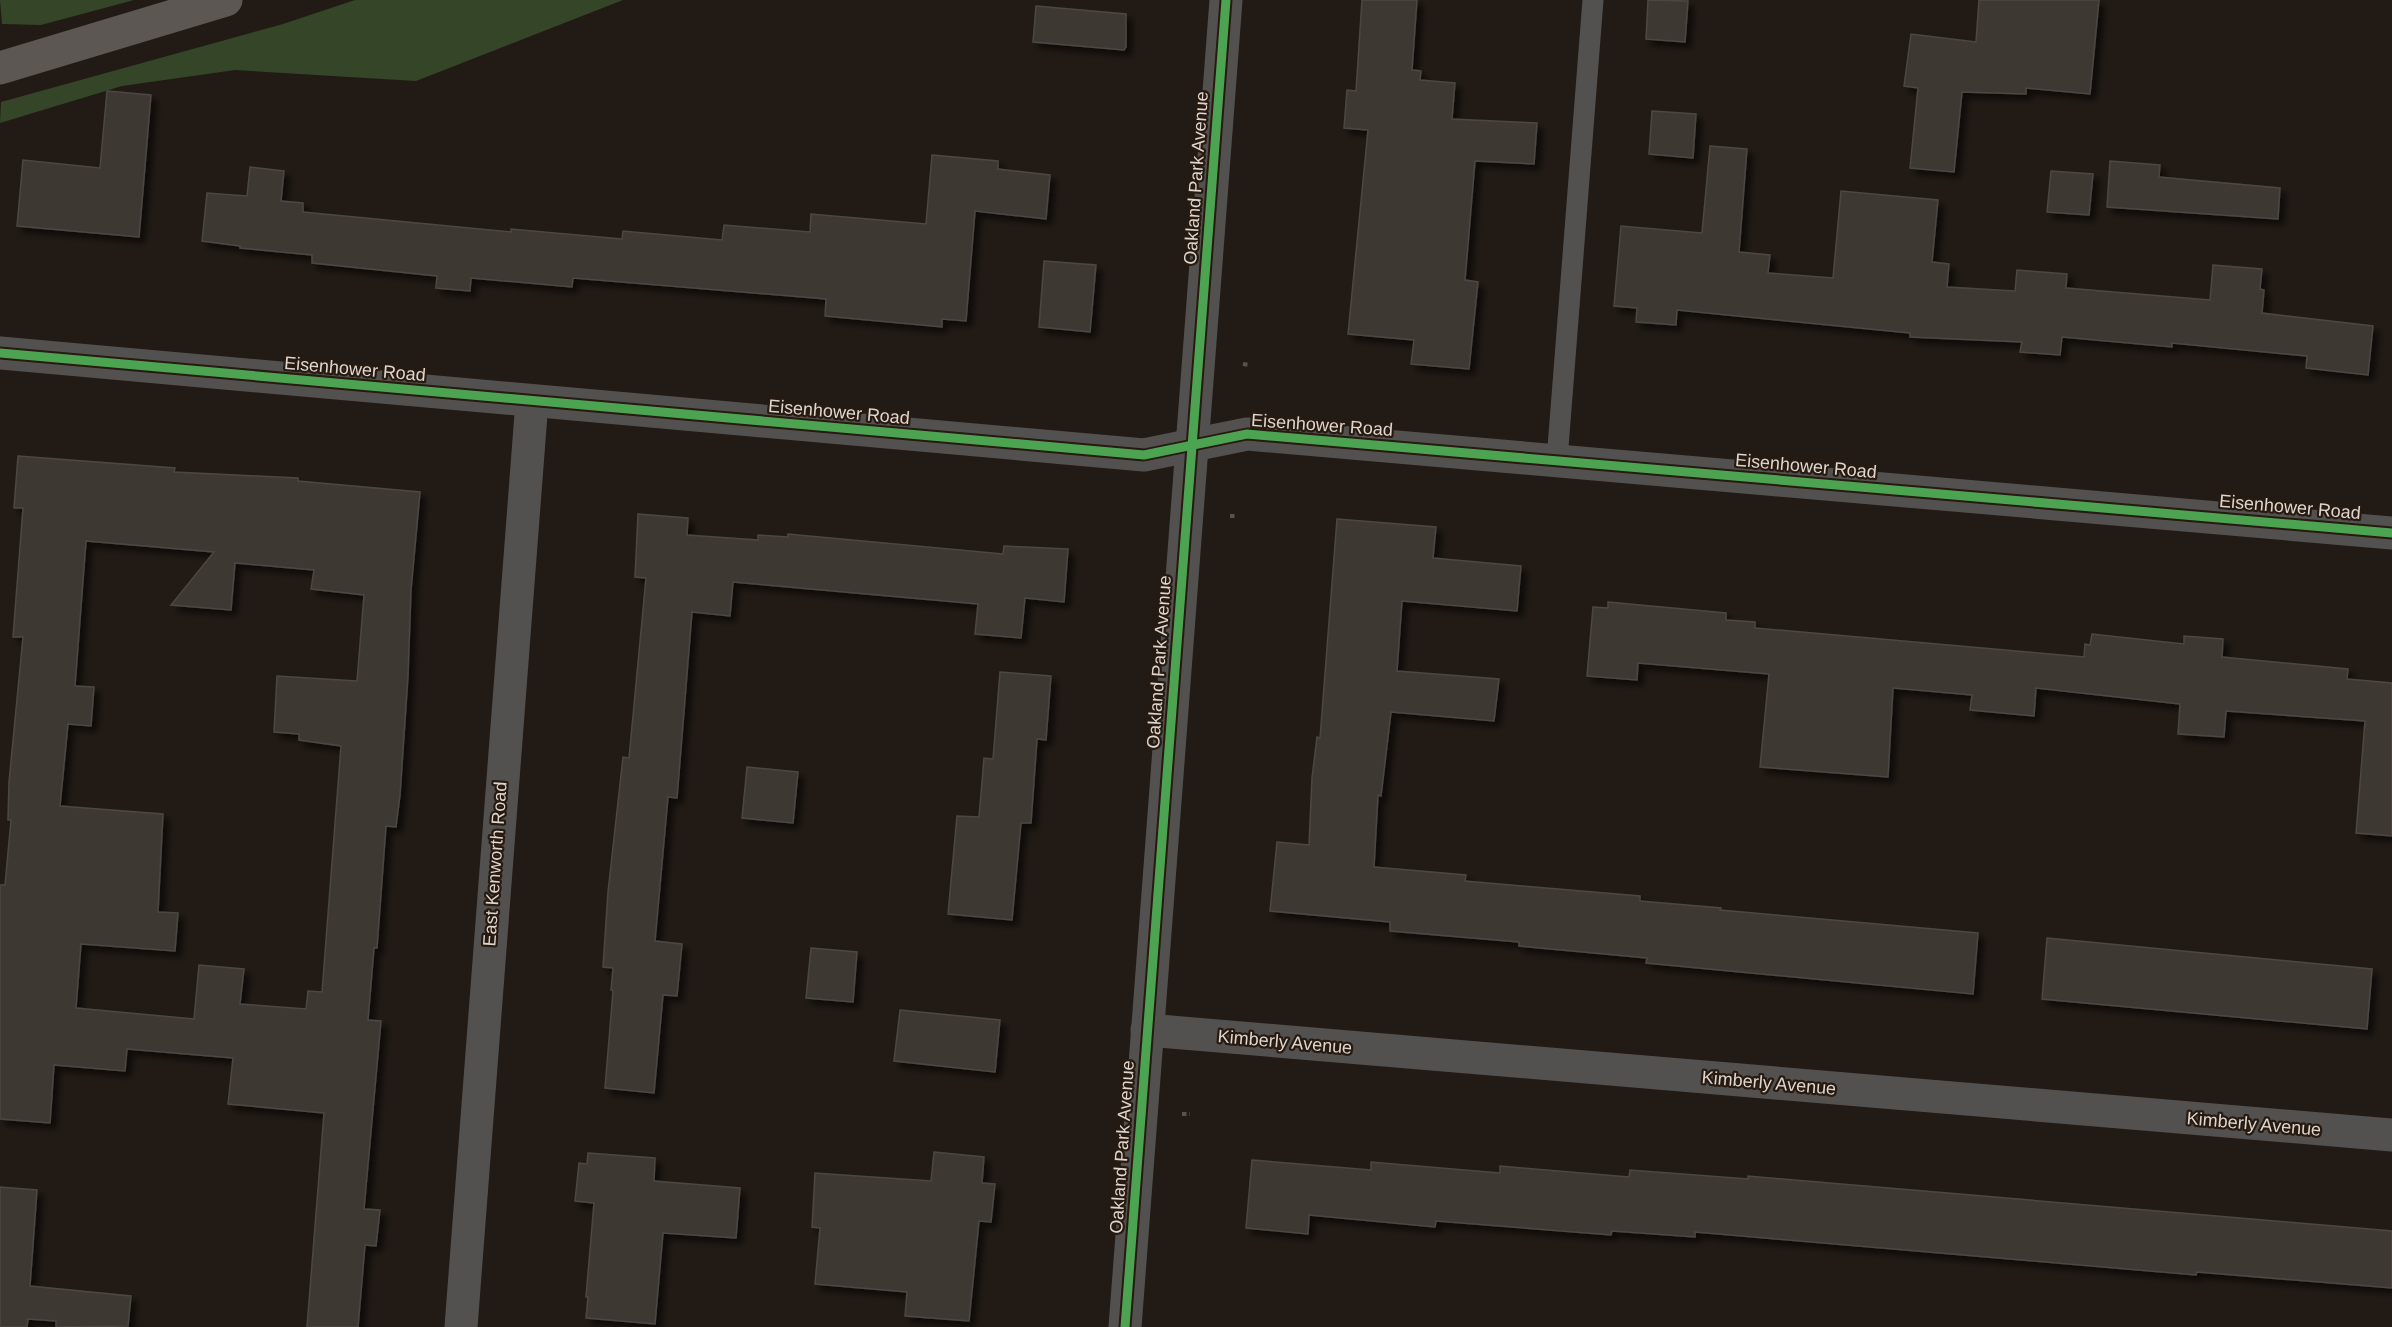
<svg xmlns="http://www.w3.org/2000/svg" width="2392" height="1327" viewBox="0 0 2392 1327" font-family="Helvetica,sans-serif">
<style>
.green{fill:#354528}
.building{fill:#3e3833;stroke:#4c4742;stroke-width:1.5;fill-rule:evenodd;filter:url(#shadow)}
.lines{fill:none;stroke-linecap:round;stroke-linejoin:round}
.path{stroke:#55524f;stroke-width:4;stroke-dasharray:4.5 3;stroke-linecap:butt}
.lane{stroke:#53514f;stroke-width:21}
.street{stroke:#53514f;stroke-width:33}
.highway{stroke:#5c5753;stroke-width:33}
.cycleway-casing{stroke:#271a10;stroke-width:13}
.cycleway{stroke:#4ca352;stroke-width:9}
.labels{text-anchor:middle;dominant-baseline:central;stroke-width:4.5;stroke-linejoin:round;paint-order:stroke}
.street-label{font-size:18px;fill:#dfd6cf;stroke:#271a10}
</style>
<defs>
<filter id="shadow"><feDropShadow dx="5.5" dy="5.5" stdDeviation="3" flood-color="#0009"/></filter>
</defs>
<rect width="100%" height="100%" fill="#221b15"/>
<g class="green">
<polygon points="0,0 134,0 41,25 2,24"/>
<polygon points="355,0 623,0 416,81 235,70 122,86 0,123 1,102 283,24"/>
</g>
<g class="building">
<polygon points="1362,0 1417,0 1412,70 1421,71 1420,80 1455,83 1452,119 1537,123 1534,164 1475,161 1465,280 1478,282 1469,369 1411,364 1414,340 1348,334 1368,130 1344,128 1347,90 1356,91"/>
<polygon points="1648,0 1688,1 1685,42 1646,39"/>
<polygon points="1979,0 2099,0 2090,94 2026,88 2026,94 1962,92 1954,172 1910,168 1918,88 1904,86 1911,34 1976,42"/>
<polygon points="1036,6 1126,14 1126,47 1124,50 1033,42"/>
<polygon points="107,91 151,95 139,237 17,226 23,160 100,168"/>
<polygon points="1652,111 1696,114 1693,158 1649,154"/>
<polygon points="1710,146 1747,149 1739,252 1770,255 1768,273 1833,278 1841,191 1938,200 1932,262 1949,264 1947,287 2015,291 2017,270 2067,274 2066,288 2210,300 2213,265 2262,269 2260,289 2264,290 2262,313 2373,326 2368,375 2306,368 2307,356 2172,343 2172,347 2062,337 2060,355 2020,352 2022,342 1910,337 1910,333 1677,310 1676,325 1636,322 1637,308 1614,306 1621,226 1702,233"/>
<polygon points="932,155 998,161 998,169 1050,175 1046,219 975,211 966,321 942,319 942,327 825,316 826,299 573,278 572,287 471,278 470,291 436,288 437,276 312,263 312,255 240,248 240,246 202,241 207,193 247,196 250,167 284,171 281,201 303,203 303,212 511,232 511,229 622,239 623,231 722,240 724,225 810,232 811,214 926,224"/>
<polygon points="2110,161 2160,165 2159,177 2280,188 2278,219 2107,207"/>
<polygon points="2051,171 2093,174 2089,215 2047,212"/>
<polygon points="1044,261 1096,265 1090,332 1039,327"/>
<path d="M18,456L175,468L174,472L298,478V481L420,492L411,590L408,676L400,795L396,827L386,826L377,948H374L368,1020L381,1021L364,1209L380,1210L376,1246L365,1245L358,1327H307L324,1113L228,1104L233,1058L127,1049L125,1071L54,1065L50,1123L0,1119V885H5L11,820H8L9,782L23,637H13L23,508H14ZM86,541L214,552L171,605L231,610L235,563L314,570L311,589L364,595L357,681L277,676L274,732L299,734V740L341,746L322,992L308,991L306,1009L240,1004L244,969L199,965L194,1019L76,1008L81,944L175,951L178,913L158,912L163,814L60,806L68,724L91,726L94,687L75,686Z"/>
<polygon points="638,514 688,518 687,535 758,540 758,535 788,537 788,534 1003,554 1004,546 1068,549 1064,602 1025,598 1021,638 975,634 978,604 733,582 730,616 692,612 677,798 668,797 655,941 682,944 677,996 663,995 654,1093 605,1088 613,991 611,990 613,968 603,967 608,892 623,757 629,758 646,578 635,577"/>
<polygon points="1337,519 1436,527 1433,558 1521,566 1517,611 1402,601 1397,671 1499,679 1494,721 1391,712 1381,796 1378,795 1374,867 1466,875 1465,881 1640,896 1640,901 1721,908 1720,910 1978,933 1973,994 1646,963 1647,958 1519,946 1519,942 1390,931 1390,922 1270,911 1277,842 1309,845 1312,778 1317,737 1320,738"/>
<polygon points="1608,602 1726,613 1726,620 1755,622 1755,628 2084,657 2085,644 2090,645 2092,634 2184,644 2184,636 2223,639 2222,657 2348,669 2347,679 2392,683 2392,836 2356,833 2365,721 2226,711 2224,737 2178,734 2180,704 2036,688 2034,716 1970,710 1972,695 1893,688 1888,777 1760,767 1769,674 1638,663 1637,680 1587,676 1593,607 1608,608"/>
<polygon points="1000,672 1051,676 1046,740 1037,739 1031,823 1021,823 1012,920 948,914 957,816 979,817 984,758 993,759"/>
<polygon points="747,767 798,772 793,823 742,818"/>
<polygon points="2047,938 2372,969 2367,1029 2042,999"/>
<polygon points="811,948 857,952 853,1002 806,998"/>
<polygon points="900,1010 1000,1020 995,1072 894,1061"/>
<polygon points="934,1152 984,1157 982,1183 995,1184 991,1222 979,1221 969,1321 905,1316 907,1292 815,1284 820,1228 812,1227 815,1173 931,1181"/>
<polygon points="588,1153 655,1158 654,1181 740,1188 736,1238 663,1233 655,1324 586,1318 588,1297 586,1297 594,1203 575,1201 579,1163 587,1164"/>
<polygon points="1252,1160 1371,1170 1371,1162 1500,1173 1500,1166 1629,1177 1630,1170 1748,1179 1748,1176 2392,1231 2392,1288 2197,1272 2196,1275 1695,1232 1695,1237 1612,1231 1611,1235 1436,1221 1435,1227 1309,1215 1308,1234 1246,1228"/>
<polygon points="0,1187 37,1190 30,1286 131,1296 128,1326 56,1327 56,1321 28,1319 27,1327 0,1327"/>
</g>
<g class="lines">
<g class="path">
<polyline points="1243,364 1249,365"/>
<polyline points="1230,516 1237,516"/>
<polyline points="1182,1114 1190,1114"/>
</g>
<polyline class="lane" points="1557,460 1593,0"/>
<g class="street">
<polyline points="0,353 1144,455 1247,434 2392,533"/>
<polyline points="1147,1030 2392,1135"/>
<polyline points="461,1327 532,401"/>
<polyline points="1125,1327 1226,0"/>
</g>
<polyline class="highway" points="0,68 226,0"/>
<defs>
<g id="cycleway">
<polyline points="0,353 1144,455 1247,434 2392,533"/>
<polyline points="1125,1327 1226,0"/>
</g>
</defs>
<use href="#cycleway" class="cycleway-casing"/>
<use href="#cycleway" class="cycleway"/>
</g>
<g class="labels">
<g class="street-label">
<text transform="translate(1196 178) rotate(-86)">Oakland Park Avenue</text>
<text transform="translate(355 369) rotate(5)">Eisenhower Road</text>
<text transform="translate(839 412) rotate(5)">Eisenhower Road</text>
<text transform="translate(1322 425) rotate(4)">Eisenhower Road</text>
<text transform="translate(1806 466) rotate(5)">Eisenhower Road</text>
<text transform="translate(2290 507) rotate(5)">Eisenhower Road</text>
<text transform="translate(1159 662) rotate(-86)">Oakland Park Avenue</text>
<text transform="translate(495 864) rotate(-86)">East Kenworth Road</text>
<text transform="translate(1285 1042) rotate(5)">Kimberly Avenue</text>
<text transform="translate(1769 1083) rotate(5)">Kimberly Avenue</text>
<text transform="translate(2254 1124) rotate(5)">Kimberly Avenue</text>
<text transform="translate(1122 1147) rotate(-86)">Oakland Park Avenue</text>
</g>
</g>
</svg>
